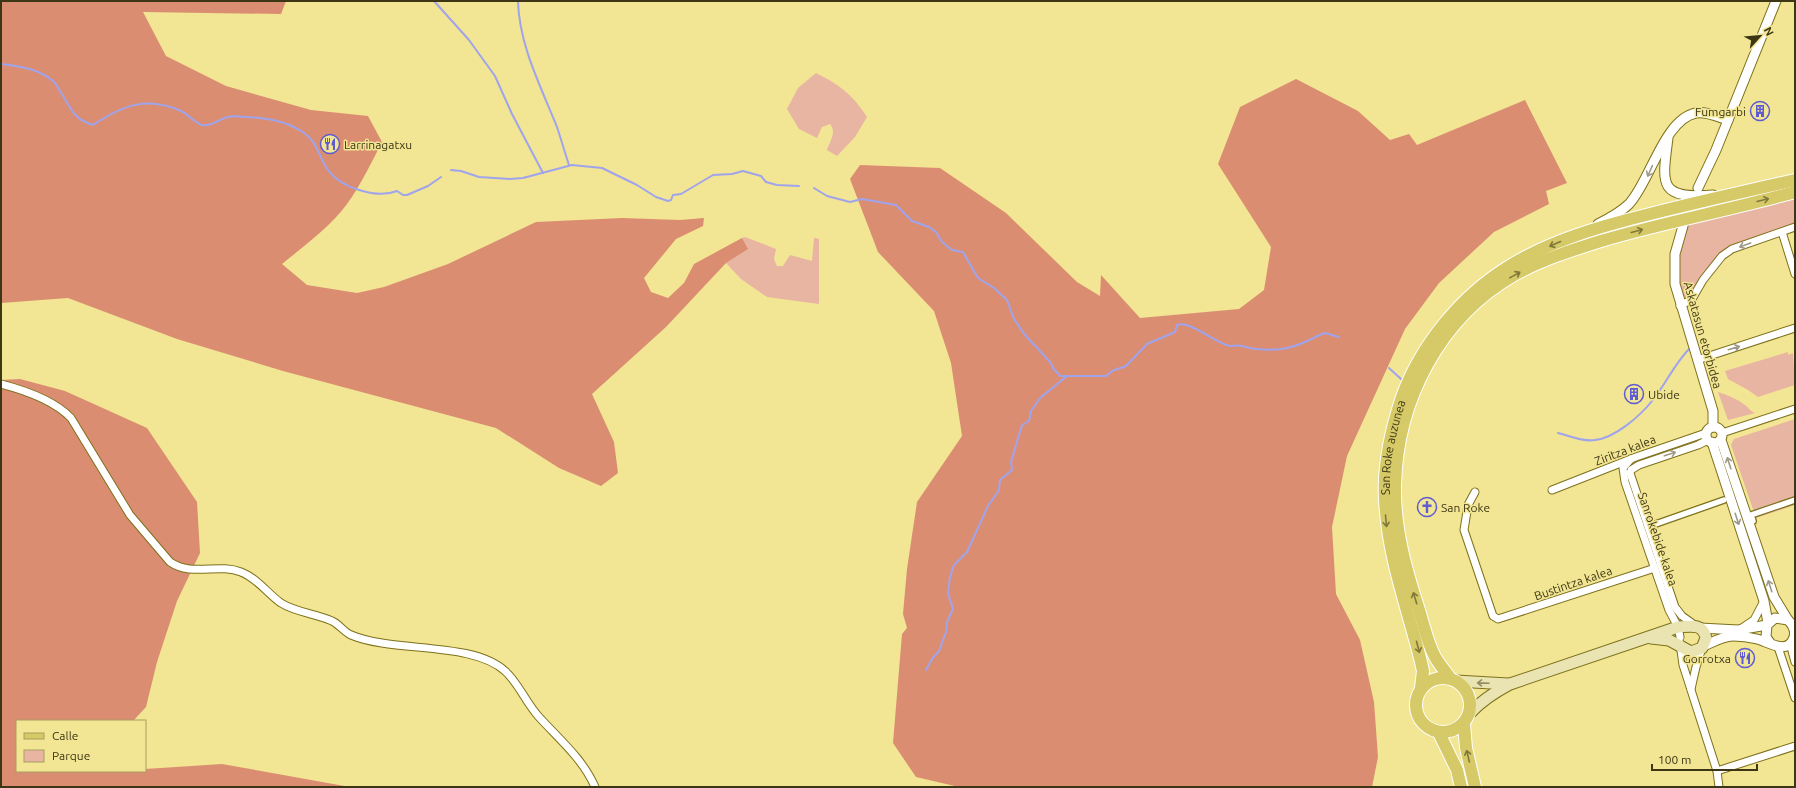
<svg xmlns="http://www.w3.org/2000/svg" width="1796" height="788" viewBox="0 0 1796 788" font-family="Ubuntu,sans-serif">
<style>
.green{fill:#e8b5a3}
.forest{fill:#db8d72}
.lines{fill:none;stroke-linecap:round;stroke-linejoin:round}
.stream{stroke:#9fa4ec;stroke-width:2}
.pedestrian-casing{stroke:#7e711b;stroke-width:8}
.minor-casing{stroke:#7e711b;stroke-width:9}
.tertiary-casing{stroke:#7e711b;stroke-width:11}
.secondary-casing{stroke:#7e711b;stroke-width:13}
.primary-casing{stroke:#fff;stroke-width:14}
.pedestrian{stroke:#fff;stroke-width:5.5}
.minor{stroke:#fff;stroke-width:7}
.tertiary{stroke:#fff;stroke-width:9}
.secondary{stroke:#eae4b3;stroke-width:11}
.primary{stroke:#d6c967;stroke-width:12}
.oneway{stroke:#9e9a8a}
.oneway2{stroke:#817839}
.oneway3{stroke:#938d64}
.labels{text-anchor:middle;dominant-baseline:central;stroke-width:3;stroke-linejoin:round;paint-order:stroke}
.poi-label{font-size:12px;fill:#3c3614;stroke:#f2e593;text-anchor:start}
.street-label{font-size:12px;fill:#3c3614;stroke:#f2e593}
</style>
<rect width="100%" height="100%" fill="#f2e593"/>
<g class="green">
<path d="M816,73C840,85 852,94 867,117L855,137L837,156L827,150C830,141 837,132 830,124L822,127L817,138L799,129L787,109L798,88Z"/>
<polygon points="1795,199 1795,227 1732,249 1696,292 1688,298 1678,295 1675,284 1683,226"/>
<polygon points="745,237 776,249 774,259 777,266 783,266 790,255 812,261 814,238 819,239 819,304 767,297 741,279 726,263 747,249 742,238"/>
<polygon points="1788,352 1788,355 1793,353 1795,385 1758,397 1748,390 1728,379 1725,371"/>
<path d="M1718,392C1728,395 1737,399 1745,405C1749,408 1750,411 1755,413L1728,420Z"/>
<polygon points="1795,419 1795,505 1756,518 1731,445 1734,439"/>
</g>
<g class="forest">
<path d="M1,1H286L281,14L143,12L166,56L226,86L311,110L368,116L382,142C371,163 361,185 347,204C330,227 304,246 282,264L307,285L357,293L384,287L448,264L536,222L622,218L680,220L704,218L703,226L676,239L644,278L651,292L668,298L684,283L694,264L742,238L748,249L726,263L666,327L592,394L614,442L618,473L601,486L559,468L496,428L283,371L177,339L68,298L1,303Z"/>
<polygon points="1296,79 1358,111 1390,140 1409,134 1417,145 1525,100 1567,183 1546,191 1549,204 1494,232 1439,283 1405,329 1347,456 1332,527 1336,594 1360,640 1374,702 1378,757 1372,787 959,787 916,777 893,743 902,634 907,628 903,614 907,569 917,502 962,436 951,363 934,311 878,252 850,179 860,165 940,168 1006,213 1077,282 1100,296 1101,275 1140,318 1239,309 1264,290 1271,247 1218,164 1240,107"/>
<polygon points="20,379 65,391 147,428 197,502 200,553 177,601 157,662 146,707 133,721 17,721 17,771 145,771 145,769 222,764 350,787 1,787 1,380"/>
</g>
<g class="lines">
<g class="stream">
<polyline points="434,1 469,40 495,76 512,114 543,173"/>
<path d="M518,1C519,45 541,87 557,127C561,139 565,153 569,165"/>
<path d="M1,64C18,66 40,69 53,81C56,83 58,88 60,91C71,108 73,119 93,125C123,105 147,96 181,111C188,114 195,123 202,125C211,127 219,119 228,117C233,115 240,117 246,117C266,118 283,120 301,131C318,141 318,156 328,170C341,188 377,199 397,191L403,195H407L428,186L441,177"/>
<polyline points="451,170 461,171 479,177 510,179 523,178 572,165 602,168 637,185 656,197 668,201 671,200 673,195 681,194 713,175 732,174 743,171 761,176 766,182 777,185 799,186"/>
<path d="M814,188L827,196L850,202L862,199L896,205L912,221L929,227L936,232L942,242L952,250L963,252L978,278L994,288L1007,300L1014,319L1025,335L1051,363L1053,368L1060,376H1106L1112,371L1126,366L1147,344L1175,332L1177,325C1190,320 1215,343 1230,346C1234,346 1238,345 1242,346C1247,347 1252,349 1257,349C1273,351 1290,349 1305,342C1312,339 1318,335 1325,333L1339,337"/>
<polyline points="1794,223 1795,222"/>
<polyline points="1389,368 1401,379"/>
<path d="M1558,433C1570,436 1583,442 1595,440C1615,438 1640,416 1652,401C1666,384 1674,364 1690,348"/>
<polyline points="926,670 932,659 939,651 946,632 947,622 953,609 948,594 950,577 954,565 967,552 988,506 999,490 1000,480 1012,470 1011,462 1022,425 1029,421 1031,411 1040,398 1067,376"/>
</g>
<defs>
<g id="pedestrian">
<polyline points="1753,521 1751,515 1795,500"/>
<polyline points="1650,526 1724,500"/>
</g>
<g id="minor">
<polyline points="1782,232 1795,274"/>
<polyline points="1680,306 1692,299 1703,280 1722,256 1732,249 1795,227"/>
<polyline points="1697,360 1795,328"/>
<path d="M1,384C24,390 54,400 71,418L130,515L170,562C192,577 218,563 241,572C257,578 267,593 281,603C297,613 315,613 332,621C339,624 344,632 351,635C394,653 472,641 505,671C518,682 526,703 539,717C559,739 583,759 595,787"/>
<polyline points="1722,433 1795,409"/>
<polyline points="1631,459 1623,468 1625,482 1669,610 1678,627 1680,637"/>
<polyline points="1552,490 1636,457 1706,433"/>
<polyline points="1475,492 1468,505 1464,530 1493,616 1498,619 1655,568"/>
<polyline points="1696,626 1682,616 1675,607 1630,473 1631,470 1639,465 1698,445 1708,440"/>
<polyline points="1742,628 1754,620 1764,601"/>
<polyline points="1680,643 1683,665 1717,771 1719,787"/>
<polyline points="1790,643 1795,662"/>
<polyline points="1778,647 1795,698"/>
<polyline points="1691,689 1696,667 1702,648"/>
<polyline points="1717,771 1795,746"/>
</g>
<g id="tertiary">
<path d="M1668,138C1662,185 1658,199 1713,195"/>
<polyline points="1698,188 1716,150 1776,1"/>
<path d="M1598,224C1608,219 1620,213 1629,204C1650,182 1664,119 1696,113C1706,111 1718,117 1728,120"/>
<polyline points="1683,226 1675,254 1675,284 1713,411 1713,427"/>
<circle cx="1714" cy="435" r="8"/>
<polyline points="1720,440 1722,443 1774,597 1788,620"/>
<polyline points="1712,442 1764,601 1768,623"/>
<polyline points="1700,628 1738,630 1767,625"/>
<path d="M1704,646C1713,642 1723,636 1733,636C1741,636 1749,637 1757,639C1769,642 1788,656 1794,637C1796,630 1793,625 1788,620L1775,618L1767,625L1766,637L1771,644"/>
</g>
<g id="secondary">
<polyline points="1456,681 1508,684"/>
<path d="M1470,713C1482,700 1495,692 1510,684L1678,627C1691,626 1703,623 1706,638L1702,648L1691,652L1669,640L1651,638"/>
</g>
<g id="primary">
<circle cx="1443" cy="705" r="27"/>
<path d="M1450,678C1445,671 1439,664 1435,657C1427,642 1424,626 1419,610C1406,570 1394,529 1395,485C1397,401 1439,318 1514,275C1541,260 1572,250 1601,241C1665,222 1731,210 1795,192"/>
<path id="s1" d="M1421,688L1423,671L1420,658C1406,603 1388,557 1385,499C1383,464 1391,430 1402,397C1421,345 1461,296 1508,267C1551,240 1602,226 1650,214C1698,202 1747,191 1795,180"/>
<polyline points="1464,724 1466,748 1475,787"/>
<polyline points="1439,733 1457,770 1461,787"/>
</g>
</defs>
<use href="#pedestrian" class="pedestrian-casing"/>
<use href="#minor" class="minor-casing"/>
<use href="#tertiary" class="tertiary-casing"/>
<use href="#secondary" class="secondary-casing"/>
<use href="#primary" class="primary-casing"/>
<use href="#pedestrian" class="pedestrian"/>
<use href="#minor" class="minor"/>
<use href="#tertiary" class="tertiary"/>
<use href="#secondary" class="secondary"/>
<use href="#primary" class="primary"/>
</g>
<defs><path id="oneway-shaft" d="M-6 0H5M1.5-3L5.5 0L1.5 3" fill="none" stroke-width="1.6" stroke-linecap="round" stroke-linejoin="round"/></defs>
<g class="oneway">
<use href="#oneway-shaft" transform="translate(1650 171) rotate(114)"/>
<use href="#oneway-shaft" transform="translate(1745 245) rotate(160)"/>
<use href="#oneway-shaft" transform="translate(1734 348) rotate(-16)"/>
<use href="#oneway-shaft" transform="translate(1670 454) rotate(-18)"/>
<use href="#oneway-shaft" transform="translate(1729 463) rotate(-108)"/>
<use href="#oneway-shaft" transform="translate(1737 519) rotate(72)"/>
<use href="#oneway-shaft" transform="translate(1770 586) rotate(-108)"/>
</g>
<g class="oneway2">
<use href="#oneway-shaft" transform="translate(1763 200) rotate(-14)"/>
<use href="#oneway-shaft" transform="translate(1637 231) rotate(-15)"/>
<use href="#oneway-shaft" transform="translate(1555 244) rotate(156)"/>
<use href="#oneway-shaft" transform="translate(1515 275) rotate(-29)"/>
<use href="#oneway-shaft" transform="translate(1386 521) rotate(85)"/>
<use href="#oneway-shaft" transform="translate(1415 598) rotate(-107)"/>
<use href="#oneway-shaft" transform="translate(1418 647) rotate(75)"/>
<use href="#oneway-shaft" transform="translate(1468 756) rotate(-103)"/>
</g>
<use class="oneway3" href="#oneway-shaft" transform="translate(1483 683) rotate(-178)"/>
<defs>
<symbol id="building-ring" viewBox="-11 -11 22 22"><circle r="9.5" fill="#f2e593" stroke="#5f5bd3" stroke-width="1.5"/><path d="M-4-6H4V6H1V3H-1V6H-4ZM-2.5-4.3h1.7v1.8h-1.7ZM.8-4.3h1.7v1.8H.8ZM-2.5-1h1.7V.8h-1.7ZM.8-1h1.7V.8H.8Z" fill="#5f5bd3"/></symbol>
<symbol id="restaurant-ring" viewBox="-11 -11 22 22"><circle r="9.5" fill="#f2e593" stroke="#5f5bd3" stroke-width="1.5"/><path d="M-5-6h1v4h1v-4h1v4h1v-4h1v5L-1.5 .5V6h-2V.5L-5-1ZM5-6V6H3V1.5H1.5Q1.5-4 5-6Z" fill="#5f5bd3"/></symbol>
<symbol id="church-ring" viewBox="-11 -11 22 22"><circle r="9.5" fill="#f2e593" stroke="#5f5bd3" stroke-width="1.5"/><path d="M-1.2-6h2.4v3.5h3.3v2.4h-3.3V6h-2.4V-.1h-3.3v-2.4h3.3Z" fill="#5f5bd3"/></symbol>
</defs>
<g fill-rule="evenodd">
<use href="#building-ring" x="1749" y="100" width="22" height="22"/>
<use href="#restaurant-ring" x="319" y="133" width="22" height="22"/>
<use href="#building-ring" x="1623" y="383" width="22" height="22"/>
<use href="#church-ring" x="1416" y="496" width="22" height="22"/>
<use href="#restaurant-ring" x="1734" y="647" width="22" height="22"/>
</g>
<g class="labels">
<g class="poi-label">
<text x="1746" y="111" text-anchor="end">Fumgarbi</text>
<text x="344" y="144">Larrinagatxu</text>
<text x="1648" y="394">Ubide</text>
<text x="1441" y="507">San Roke</text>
<text x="1731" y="658" text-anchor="end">Gorrotxa</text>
</g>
<g class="street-label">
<text transform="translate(1703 335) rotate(74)">Askatasun etorbidea</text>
<text stroke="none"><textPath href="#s1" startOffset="246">San Roke auzunea</textPath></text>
<text transform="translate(1625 450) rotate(-21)">Ziritza kalea</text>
<text transform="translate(1658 539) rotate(71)">Sanrokebide kalea</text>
<text transform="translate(1573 583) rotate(-19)">Bustintza kalea</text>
</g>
</g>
<rect width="1796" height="788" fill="none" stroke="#3c3614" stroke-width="4"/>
<rect x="16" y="720" width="130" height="52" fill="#f2e593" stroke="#a99f60"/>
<rect x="24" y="733" width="20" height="6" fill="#d6c967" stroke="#a99f60"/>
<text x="52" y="740" font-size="12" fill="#3c3614">Calle</text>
<rect x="24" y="750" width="20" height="12" fill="#e8b5a3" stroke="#a99f60"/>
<text x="52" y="760" font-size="12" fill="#3c3614">Parque</text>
<g transform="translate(1760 36) rotate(63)" stroke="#f2e593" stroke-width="3" paint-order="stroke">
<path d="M0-3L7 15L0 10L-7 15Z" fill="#3c3614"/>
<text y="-6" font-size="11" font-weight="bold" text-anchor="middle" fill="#3c3614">N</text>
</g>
<path d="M1652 764v6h105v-6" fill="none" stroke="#3c3614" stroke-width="2"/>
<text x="1658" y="764" font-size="12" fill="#3c3614" stroke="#f2e593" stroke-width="3" paint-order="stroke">100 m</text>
</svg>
